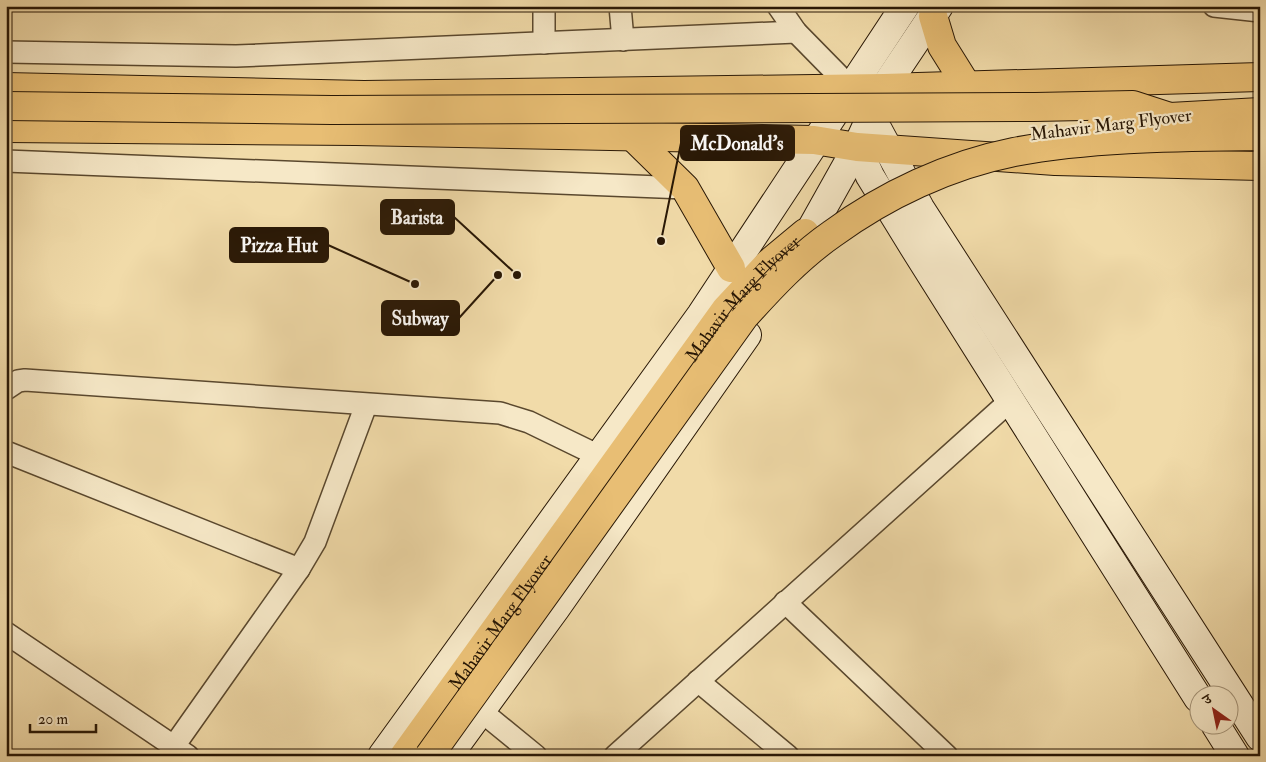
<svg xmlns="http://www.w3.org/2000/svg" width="1266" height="762" viewBox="0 0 1266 762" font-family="'IM FELL Double Pica','Noto Serif Devanagari',serif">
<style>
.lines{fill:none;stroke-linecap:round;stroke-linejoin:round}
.street-casing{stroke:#5a482e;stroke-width:24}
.secondary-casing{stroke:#281705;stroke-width:30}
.primary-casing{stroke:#281705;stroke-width:30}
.highway-casing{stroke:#281705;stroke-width:30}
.street{stroke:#f6e8c7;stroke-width:21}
.secondary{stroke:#f6e8c7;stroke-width:28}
.primary{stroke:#e8be74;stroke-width:28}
.highway{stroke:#e8be74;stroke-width:28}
.primary-bridge-casing{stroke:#281705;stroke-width:30;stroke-linecap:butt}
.highway-bridge-casing{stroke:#281705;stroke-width:30;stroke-linecap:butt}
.primary-bridge{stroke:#e8be74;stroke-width:28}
.highway-bridge{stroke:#e8be74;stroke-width:28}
.labels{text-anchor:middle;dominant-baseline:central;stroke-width:4.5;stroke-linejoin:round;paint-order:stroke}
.street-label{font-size:18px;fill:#281705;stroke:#f6e8c7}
.leader{fill:none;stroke:#281705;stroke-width:2}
.callout-dot{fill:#281705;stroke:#f6e8c7;stroke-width:2}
.callout{fill:#281705;stroke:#281705;stroke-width:2}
.callout-label{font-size:19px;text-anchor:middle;font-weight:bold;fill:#fff}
</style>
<rect width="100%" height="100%" fill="#f1dba9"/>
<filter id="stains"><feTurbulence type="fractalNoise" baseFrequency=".004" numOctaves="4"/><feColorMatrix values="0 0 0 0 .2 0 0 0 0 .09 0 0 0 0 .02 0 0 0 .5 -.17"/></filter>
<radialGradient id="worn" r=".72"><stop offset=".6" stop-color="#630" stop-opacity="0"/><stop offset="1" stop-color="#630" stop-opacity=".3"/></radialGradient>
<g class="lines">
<defs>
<g id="street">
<polyline points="620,6 623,40"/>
<polyline points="778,6 796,32 850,87"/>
<polyline points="1214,6 1260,11"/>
<polyline points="544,43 544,6"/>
<polyline points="6,52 236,56 796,32"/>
<polyline points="6,161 685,188"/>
<polyline points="6,389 18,381 25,380 500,413 529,422 599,456"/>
<polyline points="6,452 299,569"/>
<polyline points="785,602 947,756"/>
<polyline points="6,633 188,756"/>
<polyline points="698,681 788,756"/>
<polyline points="481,711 536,756"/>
<polyline points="174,746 299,569 315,542 366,405"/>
<polyline points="615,756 1011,400"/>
</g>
<g id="secondary">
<polyline points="878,130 920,208 1260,737"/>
<polyline points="857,147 870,176 918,254 1198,698"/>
<polyline points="796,256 857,147 884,88 939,6"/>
<polyline points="1215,724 1235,756"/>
<polyline points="382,756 701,315 905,6"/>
<polyline points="448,756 556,608 747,335"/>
</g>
<g id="primary">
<polyline points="933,16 942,46 967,86"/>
<polyline points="6,87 364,95 884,88 1260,77"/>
<polyline points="6,128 356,131 814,140 857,147 1055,161 1260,166"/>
<polyline points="633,137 685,188 731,268"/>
</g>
<g id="highway">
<path id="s1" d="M404,756L726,309L769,263L805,233"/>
</g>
</defs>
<use href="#street" class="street-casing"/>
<use href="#secondary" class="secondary-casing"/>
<use href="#primary" class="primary-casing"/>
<use href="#highway" class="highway-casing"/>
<use href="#street" class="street"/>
<use href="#secondary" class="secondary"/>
<use href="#primary" class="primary"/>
<use href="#highway" class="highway"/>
<defs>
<polyline id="primary-bridge" points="6,106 332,110 1035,107 1133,105 1170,117"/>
<g id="highway-bridge">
<polyline points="1101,126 1170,117 1260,112"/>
<path d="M429,756L744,317C771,287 799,257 832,234C885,195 949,165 1014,152C1093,137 1179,137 1260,136"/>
</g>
</defs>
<use href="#primary-bridge" class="primary-bridge-casing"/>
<use href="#highway-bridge" class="highway-bridge-casing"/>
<use href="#primary-bridge" class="primary-bridge"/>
<use href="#highway-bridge" class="highway-bridge"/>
</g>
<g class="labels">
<g class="street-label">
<text transform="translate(1111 125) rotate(-7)">Mahavir Marg Flyover</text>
<text stroke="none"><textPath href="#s1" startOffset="570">Mahavir Marg Flyover</textPath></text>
<text stroke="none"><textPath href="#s1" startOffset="165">Mahavir Marg Flyover</textPath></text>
</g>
</g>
<path class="leader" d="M661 241L681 143M517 275L454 217M415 284L328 245M498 275L459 318"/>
<g class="callout-dot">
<circle cx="661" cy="241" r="5"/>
<circle cx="517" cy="275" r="5"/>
<circle cx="415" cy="284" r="5"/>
<circle cx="498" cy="275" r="5"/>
</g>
<g class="callout">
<rect x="681" y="126" width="113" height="34" rx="5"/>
<rect x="381" y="200" width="73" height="34" rx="5"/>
<rect x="230" y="228" width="98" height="34" rx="5"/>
<rect x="382" y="301" width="77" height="34" rx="5"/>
</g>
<g class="callout-label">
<text x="737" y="150">McDonald's</text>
<text x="417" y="224">Barista</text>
<text x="279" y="252">Pizza Hut</text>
<text x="420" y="325">Subway</text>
</g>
<rect width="1266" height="762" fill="none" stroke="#f1dba9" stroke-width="25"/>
<rect x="8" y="8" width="1251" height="747" fill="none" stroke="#281705" stroke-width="2.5"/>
<rect x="12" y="12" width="1241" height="737" fill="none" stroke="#281705"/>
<g transform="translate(1214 710) rotate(327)"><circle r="24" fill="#f6e8c7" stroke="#a49479"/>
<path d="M0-4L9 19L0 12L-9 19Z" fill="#8f2418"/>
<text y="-8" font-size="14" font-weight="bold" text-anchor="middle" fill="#281705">उ</text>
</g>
<path d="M30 724v8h66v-8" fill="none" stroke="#281705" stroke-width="2.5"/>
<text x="38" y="724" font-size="15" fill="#281705" stroke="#f6e8c7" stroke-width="4" paint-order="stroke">20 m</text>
<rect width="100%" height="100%" filter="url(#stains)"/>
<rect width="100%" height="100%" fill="url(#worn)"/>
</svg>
